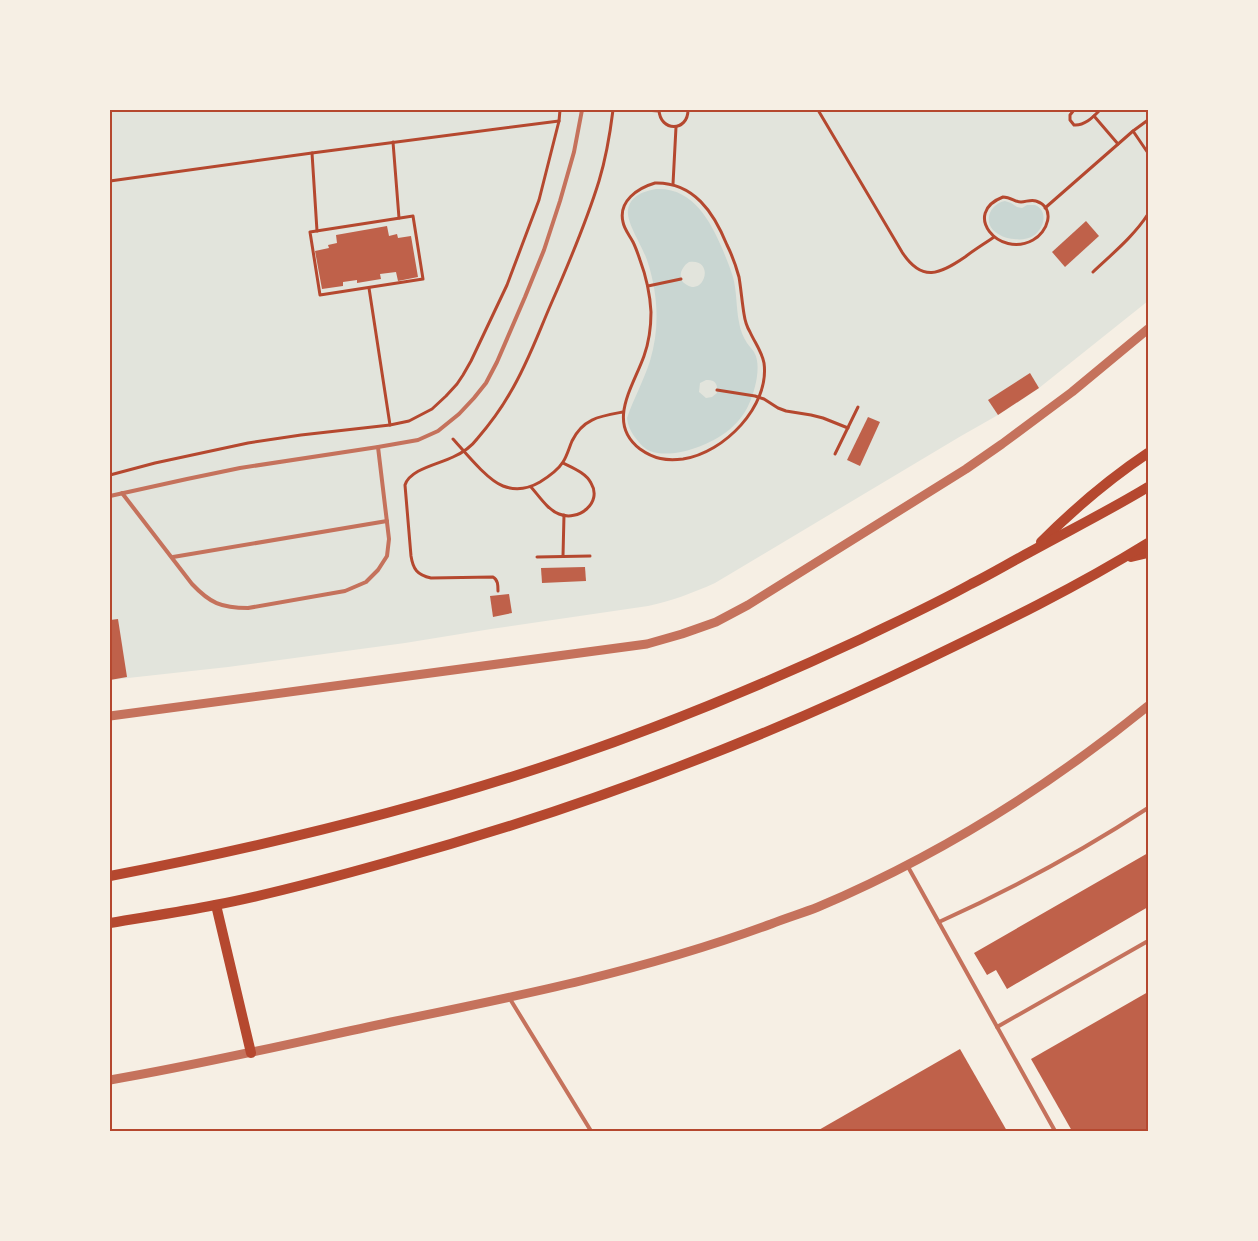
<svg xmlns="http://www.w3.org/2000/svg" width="1258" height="1241" viewBox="0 0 1258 1241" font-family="'Alegreya Sans',sans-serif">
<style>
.green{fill:#e2e4dc}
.water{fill:#c9d6d2;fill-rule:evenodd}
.building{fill:#bf614a}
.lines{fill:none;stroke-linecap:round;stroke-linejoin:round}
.path{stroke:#b5482f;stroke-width:3}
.service{stroke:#c5725c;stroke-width:4}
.tertiary{stroke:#c5725c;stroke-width:9}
.secondary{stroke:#b5482f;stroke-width:10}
.neatline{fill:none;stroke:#b5482f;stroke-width:2}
</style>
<rect width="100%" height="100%" fill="#f6efe4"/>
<path class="green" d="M110,110H1148V301L1039,388L998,415L961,436L715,583C693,593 671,601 648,606L491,629L405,643L228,667L110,680Z"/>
<g class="water">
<path d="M656,189C692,187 710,220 722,248C726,258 730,267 733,277C737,292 736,307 739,322C740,329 743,337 747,343C749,346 752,349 754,352C762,365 755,391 749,404C744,416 733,428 722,435C704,447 671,459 650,451C645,449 641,445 638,441C632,434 628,427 627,418C634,398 644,380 650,361C660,328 658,295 648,263C644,248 626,223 628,210C630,196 644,191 656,189ZM689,262C715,258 705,296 687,285C676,279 681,267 689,262ZM706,380C716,379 718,385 717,393L712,397L706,398L699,392L700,383Z"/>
<path d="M1005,201L1011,203L1017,207L1022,208L1027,205H1035C1049,211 1044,229 1033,236C1028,239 1021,240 1014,239C1007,239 998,235 993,230C983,219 992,203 1005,201Z"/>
</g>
<g class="building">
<polygon points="1086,221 1099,236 1065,267 1052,252"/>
<polygon points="387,226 389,236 397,234 398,238 411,236 418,277 398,281 396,272 380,274 381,279 357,283 357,280 343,282 343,286 322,289 315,251 329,248 328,245 337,243 336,235"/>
<polygon points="1030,373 1039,388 998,415 988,400"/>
<polygon points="868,417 880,422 860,466 847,460"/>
<polygon points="585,567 586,581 542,583 541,568"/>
<polygon points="509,594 512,613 493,617 490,596"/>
<polygon points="118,619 127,677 110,680 110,620"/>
<polygon points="1148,853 1148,907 1007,989 996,970 987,975 974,953"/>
<polygon points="1148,992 1148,1131 1072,1131 1031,1059"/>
<polygon points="960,1049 1007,1131 817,1131"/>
</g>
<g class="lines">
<g class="path">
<polyline points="645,110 659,111"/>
<path d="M659,110C660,132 688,132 688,110"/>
<path d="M818,110L902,252C922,283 940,274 965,257C974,250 984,244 994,237"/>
<path d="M1074,110L1070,115V120L1074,125C1085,126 1093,117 1100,110"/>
<polyline points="1094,116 1118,144"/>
<polyline points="1133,131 1148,153"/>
<polyline points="393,142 399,218"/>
<polyline points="312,153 317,231"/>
<polyline points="110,181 312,153 559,121"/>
<path d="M655,183C694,182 714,213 727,245C732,255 736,266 739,277C741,289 742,302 744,314C745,321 747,327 750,332C755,343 762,352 764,363C770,406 724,453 683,459C666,461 654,459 640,449C606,423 633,387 644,356C649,342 651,326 651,312C650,294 646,276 640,260C638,254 636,248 633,242C630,236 624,229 623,222C618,201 638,188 655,183Z"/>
<polyline points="673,184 676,127"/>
<path d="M1003,197C1011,197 1015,202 1021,202C1026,202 1031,199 1036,201C1057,208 1047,233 1033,240C999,259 961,213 1003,197Z"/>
<polyline points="1045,208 1133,131 1148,120"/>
<polygon points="413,216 423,279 320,295 310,232"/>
<path d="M1093,272C1112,254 1134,236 1148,214"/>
<polyline points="648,286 681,279"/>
<polyline points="369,288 390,425"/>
<polyline points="717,390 755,396 764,399 778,408 786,411 811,415 823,418 848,428"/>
<path d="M453,439C464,451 487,480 503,486C516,491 528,489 540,482C548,477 558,470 563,462C567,456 569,448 572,441C583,418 601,416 623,412"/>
<polyline points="835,454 858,407"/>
<polyline points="110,475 155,463 248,443 301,435 390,425 409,421 432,409 446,396 457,384 463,375 471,361 507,285 539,200 559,121 560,110"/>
<path d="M531,487C539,496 548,510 559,514C578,522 603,503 591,483C586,473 573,468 563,463"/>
<polyline points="563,556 564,515"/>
<polyline points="537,557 590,556"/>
<path d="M498,591C498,585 498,580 493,577L431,578C417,575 413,569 411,556L405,485C410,469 439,464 453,457C462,453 471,447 477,439C489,425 501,409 510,393C527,365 538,334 551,304C569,263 586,223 599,181C606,158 610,134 613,110"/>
</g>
<g class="service">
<path d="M122,493L192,584C210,603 221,608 248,608L345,591L366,582L378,570L387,556L389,539L378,447"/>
<polyline points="110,496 187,479 240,468 378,447 418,440 438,431 459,414 474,398 486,383 497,362 525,297 544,250 560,201 574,152 582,110"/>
<polyline points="173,557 387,521"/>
<polyline points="907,865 1055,1131"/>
<path d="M939,922C1012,889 1082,851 1148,808"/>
<polyline points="510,999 591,1131"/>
<polyline points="997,1027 1148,941"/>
</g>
<g class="tertiary">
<polyline points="110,716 647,644 682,634 716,622 748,605 966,469 1002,444 1072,392 1148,329"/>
<path d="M110,1080C204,1064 297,1042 391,1022C519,996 647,970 771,924C786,918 803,913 818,907C938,856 1047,788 1148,706"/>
</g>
<g class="secondary">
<path d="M1041,542C1074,509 1109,479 1148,453"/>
<polyline points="1131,557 1148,553"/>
<path d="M110,876C255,848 399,814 539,768C649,732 756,688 861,639C898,621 935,604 971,584C991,574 1011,562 1030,552C1070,530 1110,510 1148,487"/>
<polyline points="216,905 251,1053"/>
<path d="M110,923C145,917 180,912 215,905C273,894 331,878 388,862C574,811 752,744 926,660C1001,624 1077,587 1148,543"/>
</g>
</g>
<rect width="1258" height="1241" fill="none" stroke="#f6efe4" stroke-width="222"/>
<rect x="111" y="111" width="1036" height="1019" class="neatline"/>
</svg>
